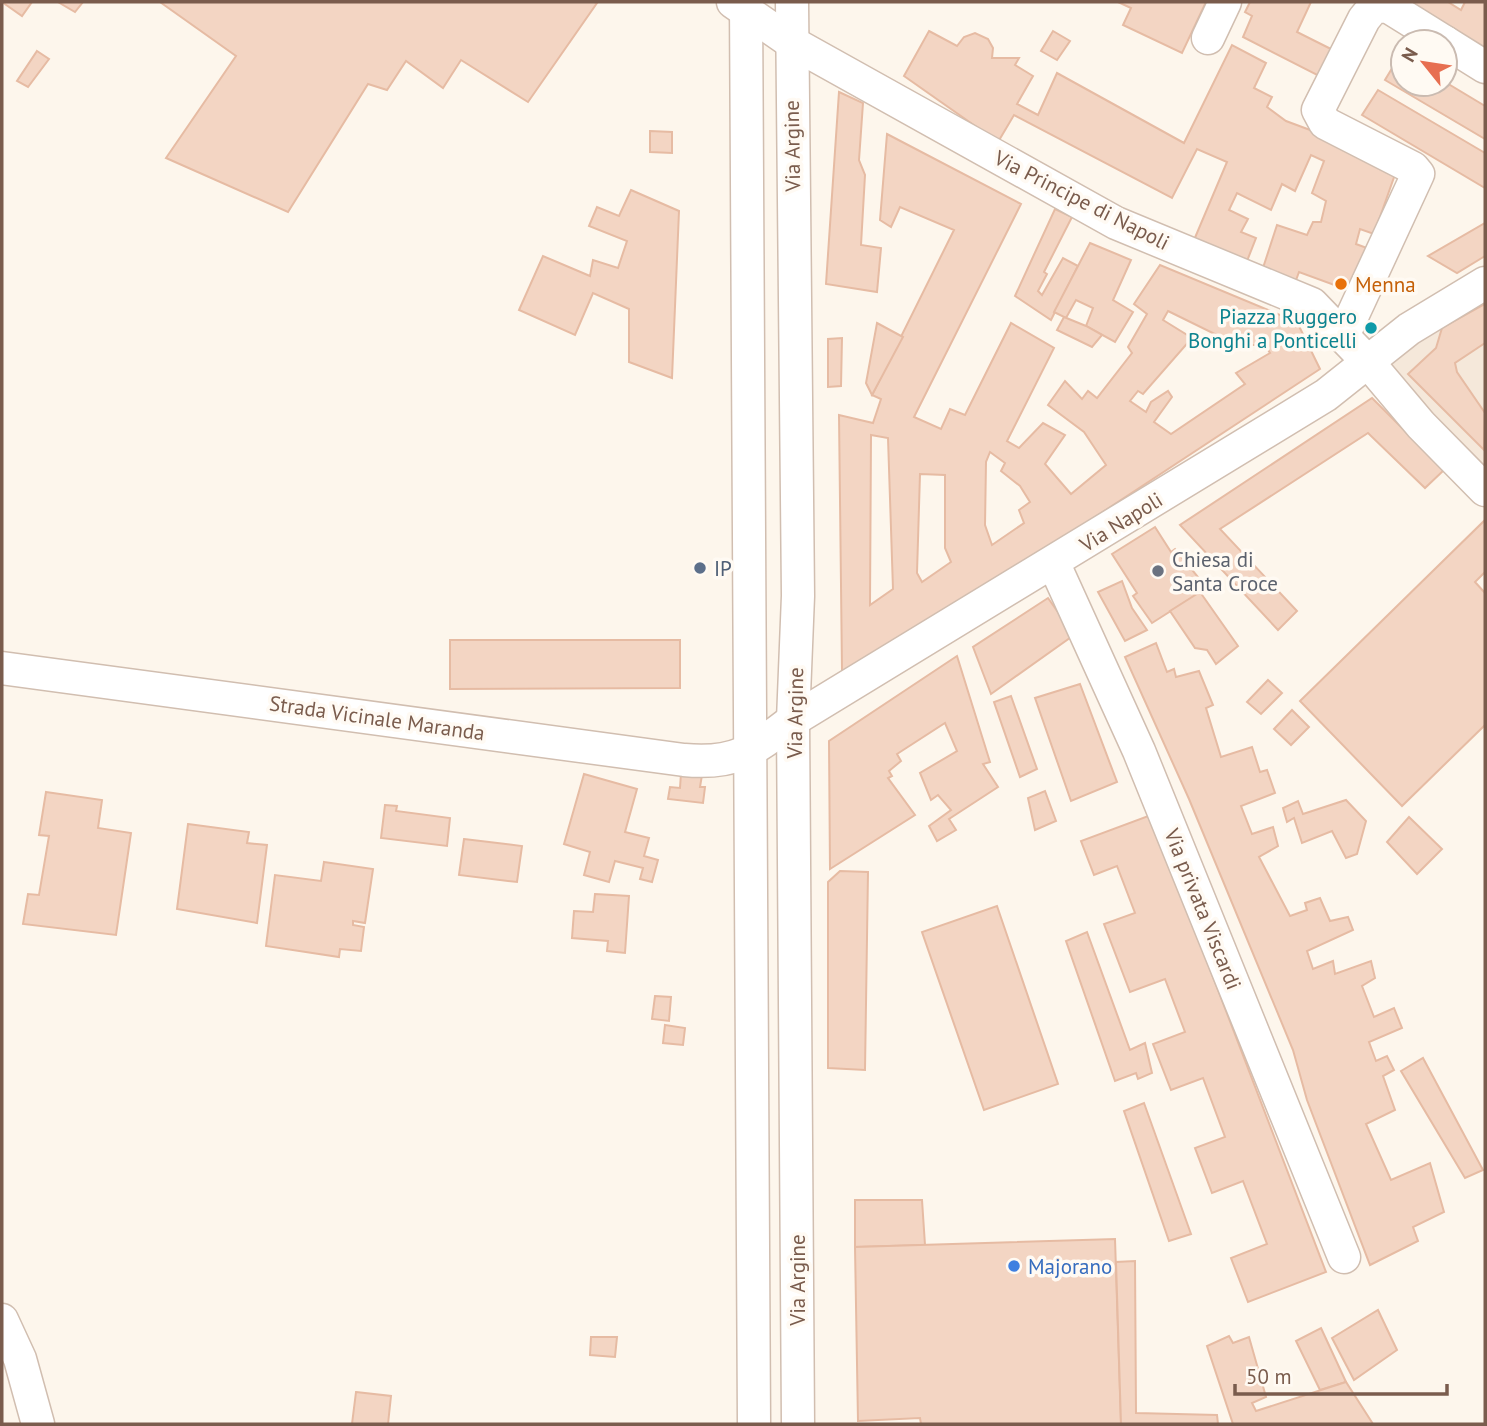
<svg xmlns="http://www.w3.org/2000/svg" width="1487" height="1426" viewBox="0 0 1487 1426" font-family="'PT Sans',sans-serif">
<style>
.residential{fill:#f5e8da}
.building{fill:#f3d5c3;stroke:#e6bba3;stroke-width:2;fill-rule:evenodd}
.lines{fill:none;stroke-linecap:round;stroke-linejoin:round}
.minor-casing{stroke:#d1beb0;stroke-width:35}
.minor{stroke:#fff;stroke-width:32}
.food-dot{fill:#e8710a;stroke:#fffaf3;stroke-width:2.5}
.culture-dot{fill:#0f9aa8;stroke:#fffaf3;stroke-width:2.5}
.service-dot{fill:#5c6f8a;stroke:#fffaf3;stroke-width:2.5}
.worship-dot{fill:#6b7280;stroke:#fffaf3;stroke-width:2.5}
.shop-dot{fill:#3f7fe0;stroke:#fffaf3;stroke-width:2.5}
.labels{text-anchor:middle;dominant-baseline:central;stroke-width:7;stroke-linejoin:round;paint-order:stroke}
.street-label{font-size:21px;fill:#7a5c4d;stroke:#fffaf3}
.food-label{font-size:21px;fill:#c56008;stroke:#fffaf3;text-anchor:start}
.culture-label{font-size:21px;fill:#0d838f;stroke:#fffaf3;text-anchor:end}
.worship-label{font-size:21px;fill:#5b616d;stroke:#fffaf3;text-anchor:start}
.service-label{font-size:21px;fill:#4e5e75;stroke:#fffaf3;text-anchor:start}
.shop-label{font-size:21px;fill:#366cbe;stroke:#fffaf3;text-anchor:start}
</style>
<rect width="100%" height="100%" fill="#fdf6ec"/>
<polygon class="residential" points="1485,299 1485,478 1387,369 1424,338"/>
<g class="building">
<polygon points="2,2 32,2 22,16"/>
<polygon points="58,2 83,2 75,12"/>
<polygon points="160,2 594,2 597,3 528,102 461,60 443,88 406,61 387,90 368,84 288,212 166,158 236,56"/>
<polygon points="1118,2 1206,2 1182,53 1123,25 1131,8"/>
<polygon points="1250,2 1311,2 1297,32 1339,53 1325,79 1243,37 1252,16 1245,12"/>
<polygon points="1401,2 1448,2 1461,10 1465,2 1485,2 1485,55"/>
<polygon points="929,31 957,46 964,37 975,33 988,39 993,48 992,58 1019,58 1015,65 1033,76 1017,104 1038,115 1057,73 1184,143 1232,45 1266,63 1254,88 1272,97 1267,107 1286,121 1399,163 1374,234 1360,229 1356,244 1367,248 1348,290 1299,272 1295,283 1262,271 1277,225 1307,235 1313,222 1321,222 1326,201 1312,193 1324,161 1311,155 1295,191 1282,184 1271,210 1237,193 1229,210 1248,219 1241,232 1256,238 1247,261 1194,240 1227,162 1197,149 1172,198 1014,115 998,142 904,76"/>
<polygon points="1053,31 1070,41 1057,60 1041,51"/>
<polygon points="37,51 49,59 28,87 17,81"/>
<polygon points="1400,55 1403,84 1445,82 1485,106 1485,139 1385,80"/>
<polygon points="1378,90 1485,153 1485,188 1362,115"/>
<polygon points="839,92 863,103 859,160 865,175 861,245 881,248 877,292 826,284"/>
<polygon points="650,131 672,132 672,153 650,152"/>
<path d="M887,134L1021,204L914,417L941,429L950,409L965,415L1011,323L1054,348L1007,441L1019,448L1043,423L1065,435L1045,464L1071,494L1106,465L1084,432L1048,405L1065,381L1082,399L1088,391L1097,398L1132,353L1128,347L1147,314L1134,304L1160,265L1297,322L1320,369L1045,550L846,672L842,670L839,415L873,423L881,399L872,395L954,230L900,207L891,227L880,220ZM1168,311L1237,345H1265L1270,353L1236,373L1245,384L1171,434L1154,422L1172,397L1168,391L1151,402L1146,412L1130,401L1138,391L1143,394L1192,338L1163,320ZM871,435L888,438L893,589L870,605ZM990,452L1005,463L1001,471L1020,486L1030,502L1019,510L1024,523L992,545L985,525L986,462ZM920,474L945,475V548L951,562L922,582L917,573Z"/>
<polygon points="631,190 679,211 672,378 629,362 629,309 593,293 575,335 519,310 543,256 590,276 593,260 618,268 627,241 589,226 597,207 619,216"/>
<polygon points="1055,209 1072,217 1044,272 1047,274 1038,291 1042,295 1063,258 1078,266 1051,320 1015,296"/>
<polygon points="1485,223 1485,256 1457,273 1428,256"/>
<polygon points="1090,243 1131,260 1113,300 1133,312 1115,342 1086,326 1093,308 1076,300 1066,318 1054,312"/>
<polygon points="1485,304 1485,343 1455,363 1457,372 1485,413 1484,450 1408,374 1436,348 1442,328"/>
<polygon points="1064,317 1086,326 1102,335 1092,347 1057,330"/>
<polygon points="877,323 903,337 872,395 866,383"/>
<polygon points="842,338 841,386 828,387 828,339"/>
<polygon points="1372,398 1444,470 1425,488 1368,433 1220,529 1297,611 1278,630 1180,525"/>
<polygon points="1485,520 1485,572 1475,582 1485,593 1485,725 1402,806 1300,701"/>
<polygon points="1155,527 1171,552 1175,549 1207,588 1152,623 1133,596 1137,593 1112,554"/>
<polygon points="1122,581 1132,608 1147,630 1125,641 1098,592"/>
<polygon points="1200,592 1238,646 1216,664 1207,650 1195,648 1170,611"/>
<polygon points="1048,598 1074,635 991,694 973,647"/>
<polygon points="450,640 680,640 680,688 450,689"/>
<polygon points="1156,643 1167,672 1174,669 1176,677 1199,671 1213,705 1206,708 1221,757 1252,747 1260,772 1267,770 1275,793 1241,806 1252,834 1273,827 1278,846 1259,857 1290,916 1307,910 1305,903 1320,898 1330,921 1348,917 1353,930 1307,951 1313,969 1333,961 1335,974 1371,961 1375,978 1362,986 1374,1017 1394,1008 1402,1028 1369,1042 1376,1061 1387,1056 1394,1070 1383,1076 1395,1110 1366,1124 1391,1180 1430,1163 1444,1212 1413,1227 1418,1241 1370,1265 1307,1100 1293,1050 1189,799 1125,657"/>
<polygon points="957,656 990,762 983,764 998,787 949,819 956,830 937,841 929,826 951,810 938,795 931,800 920,773 957,751 945,723 897,754 901,761 889,771 892,776 888,778 915,815 830,869 829,741"/>
<polygon points="1268,680 1282,693 1261,714 1247,702"/>
<polygon points="1080,684 1117,782 1071,801 1035,698"/>
<polygon points="1011,696 1037,769 1020,777 994,702"/>
<polygon points="1292,710 1309,727 1291,745 1274,729"/>
<polygon points="681,773 702,775 700,787 705,787 703,803 668,799 670,787 680,788"/>
<polygon points="584,774 637,789 625,832 649,838 644,856 658,860 652,882 640,879 643,868 615,861 609,882 584,875 590,852 564,844"/>
<polygon points="1045,791 1056,821 1035,830 1028,798"/>
<polygon points="46,792 102,800 98,828 131,833 116,935 23,924 28,894 39,895 49,836 39,835"/>
<polygon points="1346,800 1366,821 1357,854 1346,858 1332,831 1302,843 1294,818 1287,822 1283,808 1298,801 1303,814"/>
<polygon points="385,805 397,806 396,811 450,818 447,846 381,838"/>
<polygon points="1151,815 1326,1272 1248,1302 1231,1258 1267,1244 1243,1181 1212,1193 1195,1148 1225,1137 1203,1078 1171,1090 1153,1044 1185,1032 1165,979 1130,992 1104,924 1135,913 1117,866 1094,875 1081,841"/>
<polygon points="1409,817 1442,849 1417,874 1387,842"/>
<polygon points="188,824 249,832 247,843 267,845 257,923 177,909"/>
<polygon points="464,839 522,846 517,882 459,875"/>
<polygon points="324,862 373,869 365,923 353,921 353,925 364,927 361,951 340,949 339,957 266,946 275,875 321,881"/>
<polygon points="840,871 868,872 865,1070 828,1068 828,882"/>
<polygon points="595,894 629,896 625,953 607,951 608,941 572,938 574,911 593,912"/>
<polygon points="997,906 1058,1084 984,1110 922,932"/>
<polygon points="1087,932 1130,1050 1145,1043 1152,1073 1138,1079 1136,1073 1115,1081 1066,941"/>
<polygon points="655,996 671,997 669,1021 652,1019"/>
<polygon points="665,1025 685,1028 683,1045 663,1043"/>
<polygon points="1423,1058 1483,1170 1465,1178 1401,1071"/>
<polygon points="1144,1103 1191,1234 1169,1241 1124,1111"/>
<polygon points="855,1200 922,1200 925,1245 855,1247"/>
<polygon points="1115,1239 1121,1424 921,1424 920,1418 858,1421 855,1247"/>
<polygon points="1135,1261 1136,1413 1217,1415 1218,1424 1121,1424 1116,1262"/>
<polygon points="1378,1310 1397,1350 1354,1380 1332,1338"/>
<polygon points="1321,1328 1346,1382 1320,1390 1296,1341"/>
<polygon points="1229,1336 1233,1343 1249,1337 1266,1397 1252,1403 1256,1411 1346,1382 1373,1424 1233,1424 1207,1346"/>
<polygon points="591,1337 617,1337 615,1357 590,1355"/>
<polygon points="356,1392 391,1396 388,1424 352,1424"/>
</g>
<g class="lines">
<defs>
<g id="minor">
<polyline points="733,2 791,42 1116,223 1312,304 1367,361 1421,425 1485,490"/>
<polyline points="746,2 754,1424"/>
<polyline points="792,2 798,596 793,720 798,1424"/>
<polyline points="1208,38 1225,2"/>
<polyline points="1445,42 1485,67"/>
<polyline points="1343,336 1418,174 1413,168 1325,123 1318,110 1364,19 1373,8 1387,6 1445,42"/>
<polyline points="1054,564 1139,751 1344,1257"/>
<path d="M2,668L684,760C736,765 754,750 793,720L1326,395L1409,329L1485,283"/>
<polyline points="2,1320 20,1359 38,1424"/>
</g>
</defs>
<use href="#minor" class="minor-casing"/>
<use href="#minor" class="minor"/>
</g>
<circle class="food-dot" cx="1341" cy="284" r="7"/>
<circle class="culture-dot" cx="1371" cy="328" r="7"/>
<circle class="service-dot" cx="700" cy="568" r="7"/>
<circle class="worship-dot" cx="1158" cy="571" r="7"/>
<circle class="shop-dot" cx="1014" cy="1266" r="7"/>
<g class="labels">
<g class="street-label">
<text transform="translate(792 146) rotate(-91)">Via Argine</text>
<text transform="translate(1082 200) rotate(27)">Via Principe di Napoli</text>
<text transform="translate(1121 522) rotate(-32)">Via Napoli</text>
<text transform="translate(795 713) rotate(-89)">Via Argine</text>
<text transform="translate(377 718) rotate(8)">Strada Vicinale Maranda</text>
<text transform="translate(1203 909) rotate(68)">Via privata Viscardi</text>
<text transform="translate(797 1280) rotate(-90)">Via Argine</text>
</g>
<g class="food-label">
<text x="1355" y="284">Menna</text>
</g>
<g class="culture-label">
<text x="1357" y="316">Piazza Ruggero<tspan x="1357" dy="24">Bonghi a Ponticelli</tspan></text>
</g>
<g class="worship-label">
<text x="1172" y="559">Chiesa di<tspan x="1172" dy="24">Santa Croce</tspan></text>
</g>
<g class="service-label">
<text x="714" y="568">IP</text>
</g>
<g class="shop-label">
<text x="1028" y="1266">Majorano</text>
</g>
</g>
<rect width="1487" height="1426" fill="none" stroke="#7a5c4d" stroke-width="7"/>
<g transform="translate(1424 63) rotate(300)"><circle r="33" fill="#fffaf3" stroke="#cabbb1" stroke-width="2"/>
<path d="M0-5L12 26L0 18L-12 26Z" fill="#e76f51"/>
<text y="-10" font-size="19" font-weight="bold" text-anchor="middle" fill="#7a5c4d">N</text>
</g>
<path d="M1235 1384v10h212v-10" fill="none" stroke="#7a5c4d" stroke-width="3.5"/>
<text x="1246" y="1384" font-size="21" fill="#7a5c4d" stroke="#fffaf3" stroke-width="5" paint-order="stroke">50 m</text>
</svg>
